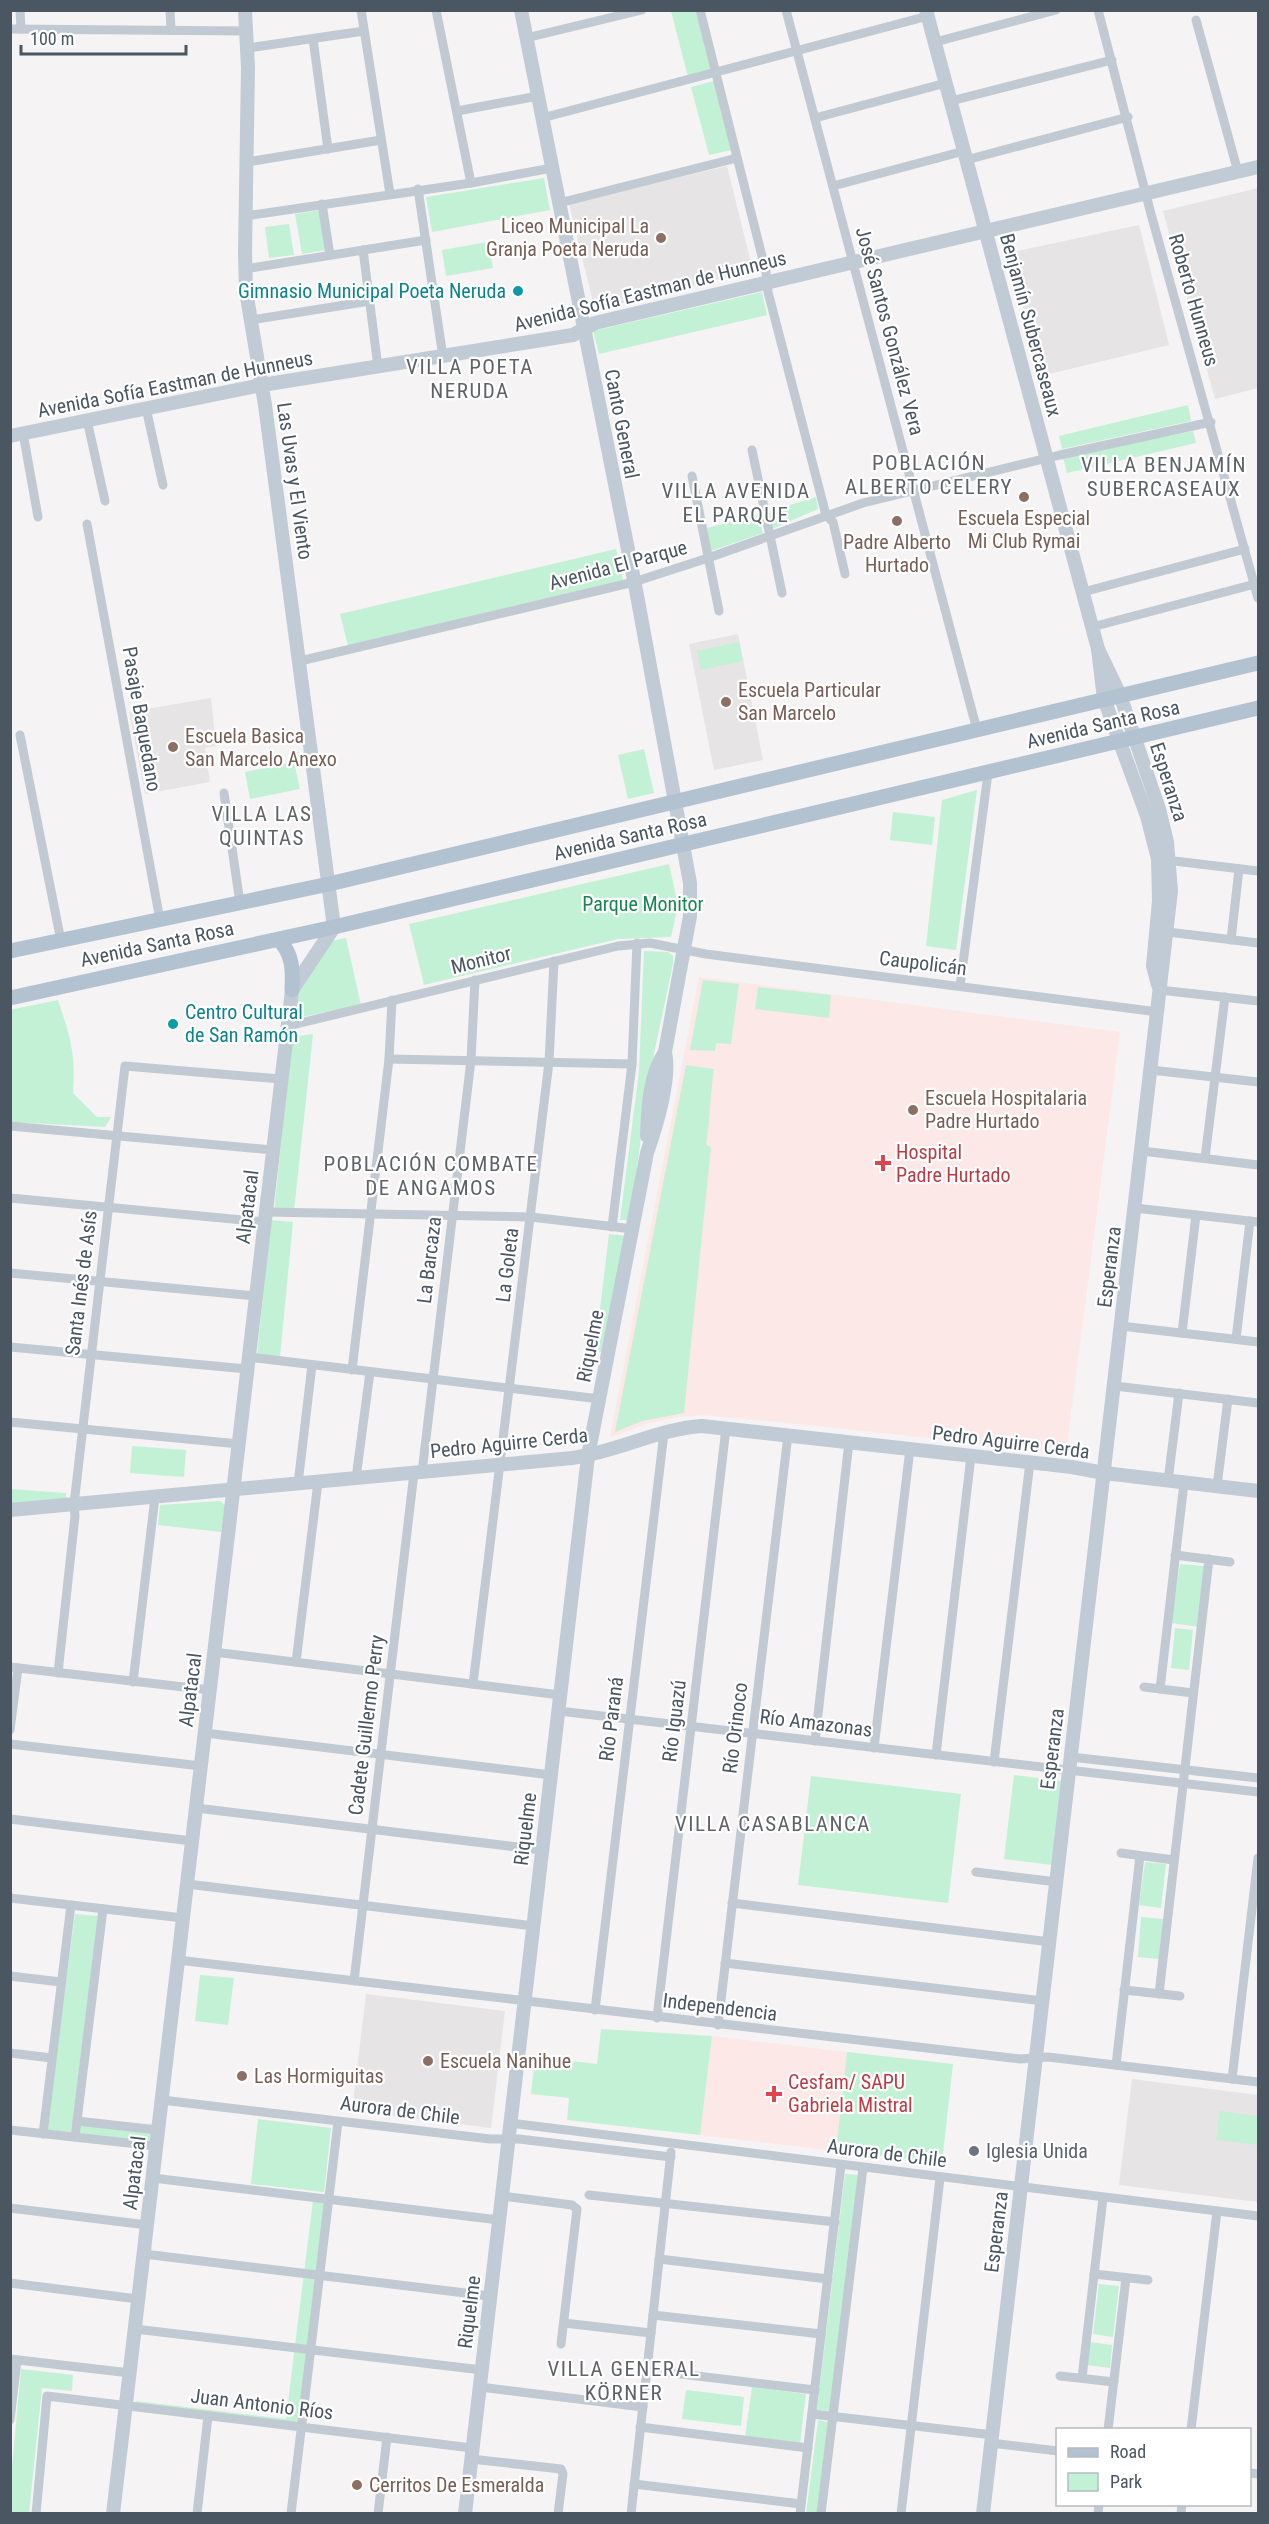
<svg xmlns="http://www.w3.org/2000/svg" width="1269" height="2524" viewBox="0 0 1269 2524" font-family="'Roboto Condensed',sans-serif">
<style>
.education{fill:#e6e4e5}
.medical{fill:#fce8e6}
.green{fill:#c3f1d5}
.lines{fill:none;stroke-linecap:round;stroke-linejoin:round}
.street{stroke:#c1cad2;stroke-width:9}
.secondary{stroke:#c1cbd6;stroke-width:14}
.primary{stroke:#b3c2d1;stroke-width:15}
.education-dot{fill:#8d6e63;stroke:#fff;stroke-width:2}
.culture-dot{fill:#0f9aa8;stroke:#fff;stroke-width:2}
.health-dot{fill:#e0444e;stroke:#fff;stroke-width:2}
.worship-dot{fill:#6b7280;stroke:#fff;stroke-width:2}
.labels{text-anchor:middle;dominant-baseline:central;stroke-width:4.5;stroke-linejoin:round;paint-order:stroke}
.education-label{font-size:20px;fill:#785e54;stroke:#fff;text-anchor:start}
.culture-label{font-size:20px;fill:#0d838f;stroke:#fff;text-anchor:end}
.street-label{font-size:20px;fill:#4a5661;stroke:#fff}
.park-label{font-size:20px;fill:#17864f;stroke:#fff}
.health-label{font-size:20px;fill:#be3a42;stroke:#fff;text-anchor:start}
.worship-label{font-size:20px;fill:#5b616d;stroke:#fff;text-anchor:start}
.neighbourhood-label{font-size:21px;letter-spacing:1.5px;fill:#5f6368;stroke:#fff}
</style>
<rect width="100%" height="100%" fill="#f5f3f3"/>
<g class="education">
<polygon points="727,166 753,271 595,310 569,204"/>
<polygon points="1258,188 1258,388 1215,399 1163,211"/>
<polygon points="1139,225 1169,345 1041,376 1008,253"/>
<polygon points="738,634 763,760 714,770 689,644"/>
<polygon points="211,698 216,746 205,748 210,782 145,794 129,712"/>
<polygon points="366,1994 505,2011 491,2128 352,2111"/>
<polygon points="1132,2079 1258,2095 1258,2202 1119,2185"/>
</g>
<g class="medical">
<polygon points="699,977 1120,1032 1066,1453 809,1425 703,1415 676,1417 649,1423 610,1437"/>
<polygon points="712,2036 847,2052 836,2151 700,2135"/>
</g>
<g class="green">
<polygon points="671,11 696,11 711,71 688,77"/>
<polygon points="714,81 731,150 709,155 691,87"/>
<polygon points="544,178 550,210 432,232 426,197"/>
<polygon points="320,210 326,250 302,254 295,214"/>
<polygon points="289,224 294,255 269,258 265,227"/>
<polygon points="488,242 493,268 446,276 442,250"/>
<polygon points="762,292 767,315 599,354 593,331"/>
<polygon points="1188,405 1191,421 1062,449 1059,436"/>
<polygon points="1193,431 1196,443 1067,473 1063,457"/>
<polygon points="816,497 818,509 772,529 767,512"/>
<polygon points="758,515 763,533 711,551 707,528"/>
<polygon points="616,549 623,580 348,646 340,614"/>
<polygon points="739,642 743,661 701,670 697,651"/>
<polygon points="644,749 654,793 628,799 618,755"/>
<polygon points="294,762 300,789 250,799 245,772"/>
<polygon points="977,790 956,950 926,946 942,800"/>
<polygon points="893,812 935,817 932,845 890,840"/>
<polygon points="669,864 678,905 671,937 618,939 424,985 409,924"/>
<polygon points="346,938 361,1005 297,1018 295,1017 299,989 331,941"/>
<polygon points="644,951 668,952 673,956 673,964 649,1077 630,1220 620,1220 639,1071"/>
<polygon points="703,980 739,984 731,1044 716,1043 715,1051 690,1050"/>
<polygon points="758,987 831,995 829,1018 755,1009"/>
<path d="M58,1000C70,1036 76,1054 73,1093L97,1117H111L105,1127L11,1122L10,1010Z"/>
<polygon points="313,1034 294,1211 274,1212 292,1037"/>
<path d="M686,1065L714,1069C710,1095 710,1120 706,1145L711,1147L684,1413L642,1421L615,1432Z"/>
<polygon points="271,1220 293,1222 280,1357 257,1355"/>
<polygon points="609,1234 627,1236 603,1352 595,1351"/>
<polygon points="132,1446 186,1450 184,1477 130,1473"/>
<polygon points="10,1489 66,1493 66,1500 11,1505"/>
<polygon points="220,1501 225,1505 221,1532 158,1525 160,1505"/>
<polygon points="1180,1564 1204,1566 1199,1627 1171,1623"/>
<polygon points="1175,1628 1193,1630 1189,1670 1171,1668"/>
<polygon points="1014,1775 1062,1781 1052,1865 1004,1859"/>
<polygon points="811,1776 961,1794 948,1903 798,1885"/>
<polygon points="1145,1862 1166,1864 1161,1908 1139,1905"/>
<polygon points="75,1914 98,1916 71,2132 47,2130"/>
<polygon points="1141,1917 1163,1919 1159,1959 1138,1957"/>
<polygon points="200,1975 234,1978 228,2025 195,2021"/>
<polygon points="601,2029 712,2036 700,2135 567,2120 569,2098 531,2094 535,2057 597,2064"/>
<polygon points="847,2052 953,2064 942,2163 836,2151"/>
<polygon points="1220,2111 1258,2116 1258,2145 1216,2140"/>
<polygon points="258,2119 331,2128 324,2192 251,2184"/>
<polygon points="80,2125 152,2132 151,2143 79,2135"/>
<polygon points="845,2174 858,2175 831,2411 817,2410"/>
<polygon points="313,2200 326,2202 298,2425 135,2405 136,2401 286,2419"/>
<polygon points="1099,2284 1119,2286 1113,2337 1093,2334"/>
<polygon points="1089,2342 1112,2345 1110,2368 1086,2365"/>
<polygon points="21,2369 73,2375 72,2391 42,2388 29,2513 11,2513 11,2478"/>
<polygon points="752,2387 806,2394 800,2444 745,2437"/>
<polygon points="686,2390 744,2397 741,2426 682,2419"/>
<polygon points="818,2420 828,2422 817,2513 806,2514"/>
</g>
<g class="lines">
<g class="street">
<polyline points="20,10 21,29"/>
<polyline points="170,10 171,30"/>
<polyline points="361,10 390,194"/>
<polyline points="436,10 471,183"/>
<polyline points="700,10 766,272 768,292 826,515 833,522 845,574"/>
<polyline points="786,10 977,730"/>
<polyline points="1098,10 1151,214 1258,598"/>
<polyline points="1196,20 1238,172"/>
<polyline points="10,29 247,31"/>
<polyline points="526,38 642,10"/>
<polyline points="313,39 328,149"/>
<polyline points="935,42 1056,10"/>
<polyline points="248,48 364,31"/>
<polyline points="951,101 1112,60"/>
<polyline points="457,111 538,96"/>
<polyline points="542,118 928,16"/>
<polyline points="815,118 946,83"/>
<polyline points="966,160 1128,117"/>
<polyline points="247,162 381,140"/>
<polyline points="833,186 964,151"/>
<polyline points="418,189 443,357"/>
<polyline points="559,203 737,158"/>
<polyline points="322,204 330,255"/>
<polyline points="245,216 471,183 552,168"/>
<polyline points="363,250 378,367"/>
<polyline points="245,269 426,240"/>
<polyline points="251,320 370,301"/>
<polyline points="146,408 163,485"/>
<polyline points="87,420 105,501"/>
<polyline points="23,433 38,517"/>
<polyline points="752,450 782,593"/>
<polyline points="692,476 719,611"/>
<polyline points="87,524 160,920"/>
<polyline points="1083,592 1245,549"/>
<polyline points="1092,627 1255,584"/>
<polyline points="300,661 634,582 708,558 863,503 1060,455 1211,422"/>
<polyline points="20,735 61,941"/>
<polyline points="224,793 240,903"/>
<polyline points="1166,860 1258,871"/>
<polyline points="1168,932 1258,943"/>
<polyline points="1231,940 1239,869"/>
<polyline points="960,986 988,773"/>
<polyline points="1160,990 1258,1001"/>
<polyline points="288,1026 618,946 650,943 706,954 1158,1012"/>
<polyline points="389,1059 632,1064"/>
<polyline points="1151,1070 1258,1082"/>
<polyline points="10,1126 273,1150"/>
<polyline points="1142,1151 1258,1165"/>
<polyline points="1205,1158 1225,997"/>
<polyline points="10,1198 265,1222"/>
<polyline points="1135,1208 1258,1222"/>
<polyline points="266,1212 531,1217 633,1229"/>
<polyline points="612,1227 632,1064 637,943"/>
<polyline points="10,1273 256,1296"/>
<polyline points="1121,1326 1258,1342"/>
<polyline points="1182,1333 1196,1215"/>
<polyline points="1236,1339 1250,1221"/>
<polyline points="10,1347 247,1369"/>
<polyline points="249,1357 600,1399"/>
<polyline points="352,1370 389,1059 392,1000"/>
<polyline points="1115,1386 1258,1403"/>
<polyline points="10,1422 239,1444"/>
<polyline points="422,1472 471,1060 475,980"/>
<polyline points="356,1478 370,1372"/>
<polyline points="1168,1481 1179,1393"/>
<polyline points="298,1484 312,1365"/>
<polyline points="1217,1486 1228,1399"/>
<polyline points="1175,1555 1230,1562"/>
<polyline points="214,1652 560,1695"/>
<polyline points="296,1662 318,1482"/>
<polyline points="10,1667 210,1690"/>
<polyline points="58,1673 75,1516 74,1504 125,1066 281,1079"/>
<polyline points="133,1682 155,1497"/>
<polyline points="473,1684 549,1062 554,961"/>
<polyline points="1144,1687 1193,1693"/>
<polyline points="1160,1689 1184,1483"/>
<polyline points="559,1711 1258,1792"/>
<polyline points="10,1730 18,1668"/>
<polyline points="205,1733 551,1775"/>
<polyline points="815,1741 849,1442"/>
<polyline points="10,1744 201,1766"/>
<polyline points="874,1748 910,1449"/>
<polyline points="936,1755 971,1456"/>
<polyline points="1071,1757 1258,1778"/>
<polyline points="994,1762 1030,1462"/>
<polyline points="196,1808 542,1850"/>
<polyline points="10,1819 192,1841"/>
<polyline points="1121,1853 1174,1860"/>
<polyline points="976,1872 1057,1882"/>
<polyline points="187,1884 534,1926"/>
<polyline points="10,1898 183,1918"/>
<polyline points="732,1903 1050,1942"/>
<polyline points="178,1960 1020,2059 1048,2057 1258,2082"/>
<polyline points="725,1963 1043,2001"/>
<polyline points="10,1976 61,1982"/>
<polyline points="354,1981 414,1473"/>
<polyline points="1124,1990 1180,1996"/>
<polyline points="1159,1994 1209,1559"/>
<polyline points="595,2010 664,1433"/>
<polyline points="657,2018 726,1428"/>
<polyline points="718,2025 788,1435"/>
<polyline points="10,2053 52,2058"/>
<polyline points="1116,2065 1140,1856"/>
<polyline points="1232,2079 1258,1858"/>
<polyline points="162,2100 490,2139 519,2139 671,2157"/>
<polyline points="77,2121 158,2130"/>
<polyline points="510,2123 1258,2216"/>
<polyline points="10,2130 156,2146"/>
<polyline points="43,2134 71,1905"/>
<polyline points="75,2137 103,1909"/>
<polyline points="153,2178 499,2220"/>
<polyline points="589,2195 835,2222"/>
<polyline points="502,2196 572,2205 577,2209 561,2344"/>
<polyline points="10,2208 147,2225"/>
<polyline points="144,2254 490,2296"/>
<polyline points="659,2259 828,2279"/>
<polyline points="1094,2274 1148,2280"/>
<polyline points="10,2283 138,2299"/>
<polyline points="653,2315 821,2334"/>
<polyline points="564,2323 651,2333"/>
<polyline points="135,2329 482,2370"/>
<polyline points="10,2359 130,2373"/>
<polyline points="647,2370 815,2390"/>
<polyline points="1060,2376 1114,2382"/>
<polyline points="1082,2378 1103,2198"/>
<polyline points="480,2387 643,2407"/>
<polyline points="812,2414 993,2435"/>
<polyline points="10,2420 17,2360"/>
<polyline points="640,2427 808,2448"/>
<polyline points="1108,2430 1126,2278"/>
<polyline points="1191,2430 1217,2211"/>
<polyline points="991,2443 1058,2451"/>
<polyline points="471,2459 561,2469 563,2474 558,2514"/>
<polyline points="1250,2473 1258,2474"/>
<polyline points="634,2484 801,2504"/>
<polyline points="36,2514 47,2396 472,2448"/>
<polyline points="197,2514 208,2416"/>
<polyline points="291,2514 338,2122"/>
<polyline points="378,2514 387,2437"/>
<polyline points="631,2514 671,2152"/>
<polyline points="800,2514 841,2165"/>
<polyline points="821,2514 863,2168"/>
<polyline points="901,2514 940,2178"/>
<polyline points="1098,2514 1099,2504"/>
<polyline points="1181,2514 1182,2504"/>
</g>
<g class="secondary">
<polyline points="926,10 1098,649 1104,699 1147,816 1158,859 1159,901 1153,966 1158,985"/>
<polyline points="10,436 262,385 573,335 595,323 1258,167"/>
<path d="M647,1136C648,1109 649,1075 665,1052"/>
<path d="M10,1510L572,1458C617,1452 657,1429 702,1426L1072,1467L1104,1473L1258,1491"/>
<polyline points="113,2514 292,990 334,927 265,405 246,291 245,252 248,68 245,10"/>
<path d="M465,2514L588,1456L647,1153C656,1127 671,1079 665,1052L690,916V883L636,590L521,10"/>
<polyline points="983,2514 1171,891 1167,842 1159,809 1120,695 1098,649"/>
</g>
<g class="primary">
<path d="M279,940C293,954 293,971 292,990"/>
<polyline points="10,951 329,884 1258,663"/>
<polyline points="10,998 334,927 1258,708"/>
</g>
</g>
<g class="education-dot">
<circle cx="661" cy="238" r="6"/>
<circle cx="1024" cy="497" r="6"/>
<circle cx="897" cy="521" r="6"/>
<circle cx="726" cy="702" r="6"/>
<circle cx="173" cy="747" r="6"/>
<circle cx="913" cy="1110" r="6"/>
<circle cx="428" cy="2061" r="6"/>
<circle cx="242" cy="2076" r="6"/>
<circle cx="357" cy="2485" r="6"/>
</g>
<g class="culture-dot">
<circle cx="518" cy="291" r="6"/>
<circle cx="173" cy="1024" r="6"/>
</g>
<g class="health-dot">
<path d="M880 1154h6v6h6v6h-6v6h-6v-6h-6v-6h6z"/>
<path d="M771 2085h6v6h6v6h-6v6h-6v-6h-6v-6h6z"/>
</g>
<circle class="worship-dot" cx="974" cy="2151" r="6"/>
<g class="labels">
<g class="education-label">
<text x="649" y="226" text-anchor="end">Liceo Municipal La<tspan x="649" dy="23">Granja Poeta Neruda</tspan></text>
<text x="1024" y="518" text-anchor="middle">Escuela Especial<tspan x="1024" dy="23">Mi Club Rymai</tspan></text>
<text x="897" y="542" text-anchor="middle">Padre Alberto<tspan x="897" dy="23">Hurtado</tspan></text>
<text x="738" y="690">Escuela Particular<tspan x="738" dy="23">San Marcelo</tspan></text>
<text x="185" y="736">Escuela Basica<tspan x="185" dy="23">San Marcelo Anexo</tspan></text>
<text x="925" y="1098">Escuela Hospitalaria<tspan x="925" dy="23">Padre Hurtado</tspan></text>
<text x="440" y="2061">Escuela Nanihue</text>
<text x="254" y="2076">Las Hormiguitas</text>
<text x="369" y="2485">Cerritos De Esmeralda</text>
</g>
<g class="culture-label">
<text x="506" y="291">Gimnasio Municipal Poeta Neruda</text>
<text x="185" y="1012" text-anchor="start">Centro Cultural<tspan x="185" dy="23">de San Ramón</tspan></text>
</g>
<g class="street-label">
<text transform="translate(650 291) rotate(-14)">Avenida Sofía Eastman de Hunneus</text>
<text transform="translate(1194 300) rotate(74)">Roberto Hunneus</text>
<text transform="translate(1031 325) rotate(75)">Benjamín Subercaseaux</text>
<text transform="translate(890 331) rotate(75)">José Santos González Vera</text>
<text transform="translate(175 384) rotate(-11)">Avenida Sofía Eastman de Hunneus</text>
<text transform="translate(622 424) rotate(79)">Canto General</text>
<text transform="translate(295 481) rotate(82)">Las Uvas y El Viento</text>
<text transform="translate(618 565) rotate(-15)">Avenida El Parque</text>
<text transform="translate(142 719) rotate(80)">Pasaje Baquedano</text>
<text transform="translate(1103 724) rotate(-13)">Avenida Santa Rosa</text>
<text transform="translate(1169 782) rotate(72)">Esperanza</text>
<text transform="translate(630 836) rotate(-13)">Avenida Santa Rosa</text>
<text transform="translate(157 944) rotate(-12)">Avenida Santa Rosa</text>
<text transform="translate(481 960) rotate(-14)">Monitor</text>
<text transform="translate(923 963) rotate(7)">Caupolicán</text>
<text transform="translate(247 1207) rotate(-83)">Alpatacal</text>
<text transform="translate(429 1260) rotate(-83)">La Barcaza</text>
<text transform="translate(507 1265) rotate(-83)">La Goleta</text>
<text transform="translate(1109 1267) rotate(-83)">Esperanza</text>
<text transform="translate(81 1283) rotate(-83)">Santa Inés de Asís</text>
<text transform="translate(590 1346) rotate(-79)">Riquelme</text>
<text transform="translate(1011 1442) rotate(7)">Pedro Aguirre Cerda</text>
<text transform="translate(509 1443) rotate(-6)">Pedro Aguirre Cerda</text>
<text transform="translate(190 1690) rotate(-83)">Alpatacal</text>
<text transform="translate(611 1719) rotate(-83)">Río Paraná</text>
<text transform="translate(674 1721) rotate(-83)">Río Iguazú</text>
<text transform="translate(816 1723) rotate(7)">Río Amazonas</text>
<text transform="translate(366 1725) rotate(-83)">Cadete Guillermo Perry</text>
<text transform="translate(735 1728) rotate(-83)">Río Orinoco</text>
<text transform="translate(1052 1749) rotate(-83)">Esperanza</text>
<text transform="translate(525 1829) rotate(-83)">Riquelme</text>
<text transform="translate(720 2007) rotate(7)">Independencia</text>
<text transform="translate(400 2110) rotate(7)">Aurora de Chile</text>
<text transform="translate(887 2153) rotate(7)">Aurora de Chile</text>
<text transform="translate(134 2173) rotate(-83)">Alpatacal</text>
<text transform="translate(996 2232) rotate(-83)">Esperanza</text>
<text transform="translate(469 2312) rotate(-83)">Riquelme</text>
<text transform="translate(262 2404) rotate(7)">Juan Antonio Ríos</text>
</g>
<g class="park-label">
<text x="643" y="904">Parque Monitor</text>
</g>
<g class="health-label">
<text x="896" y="1152">Hospital<tspan x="896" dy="23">Padre Hurtado</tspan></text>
<text x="788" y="2082">Cesfam/ SAPU<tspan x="788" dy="23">Gabriela Mistral</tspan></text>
</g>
<g class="worship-label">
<text x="986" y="2151">Iglesia Unida</text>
</g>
<g class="neighbourhood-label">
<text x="470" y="367">VILLA POETA<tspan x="470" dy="24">NERUDA</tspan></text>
<text x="929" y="463">POBLACIÓN<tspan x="929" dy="24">ALBERTO CELERY</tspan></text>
<text x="1164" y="465">VILLA BENJAMÍN<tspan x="1164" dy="24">SUBERCASEAUX</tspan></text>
<text x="736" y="491">VILLA AVENIDA<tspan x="736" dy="24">EL PARQUE</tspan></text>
<text x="262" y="814">VILLA LAS<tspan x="262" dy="24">QUINTAS</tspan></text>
<text x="431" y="1164">POBLACIÓN COMBATE<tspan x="431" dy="24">DE ANGAMOS</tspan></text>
<text x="773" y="1824">VILLA CASABLANCA</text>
<text x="624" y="2369">VILLA GENERAL<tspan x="624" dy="24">KÖRNER</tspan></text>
</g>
</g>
<rect width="1269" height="2524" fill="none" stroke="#4a5661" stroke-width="24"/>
<rect x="1056" y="2428" width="195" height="78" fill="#ffffff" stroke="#b7bbc0" stroke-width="1.5"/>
<rect x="1068" y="2448" width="30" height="9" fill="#b3c2d1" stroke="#b7bbc0" stroke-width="1.5"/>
<text x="1110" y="2458" font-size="18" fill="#4a5661">Road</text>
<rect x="1068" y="2473" width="30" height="18" fill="#c3f1d5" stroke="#b7bbc0" stroke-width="1.5"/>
<text x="1110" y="2488" font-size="18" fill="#4a5661">Park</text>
<path d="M21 45v9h165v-9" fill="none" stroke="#4a5661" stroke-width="3"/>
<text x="30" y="45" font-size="18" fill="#4a5661" stroke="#ffffff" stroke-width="4.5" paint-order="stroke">100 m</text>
</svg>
